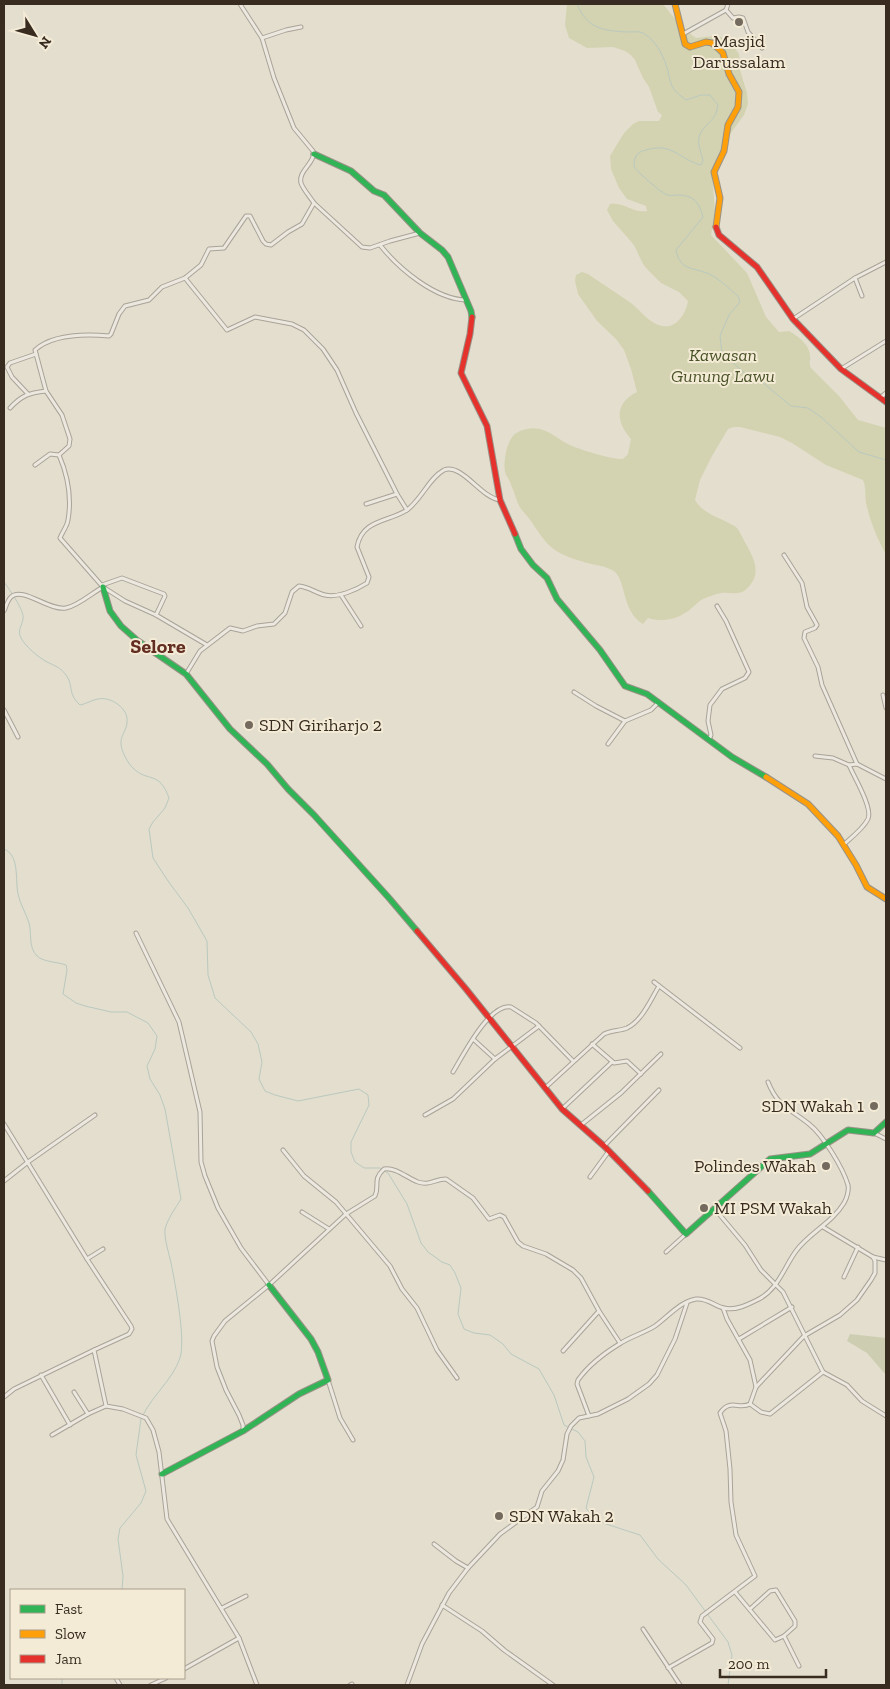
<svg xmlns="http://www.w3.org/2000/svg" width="890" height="1689" viewBox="0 0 890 1689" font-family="'Zilla Slab',serif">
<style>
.green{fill:#d3d3b1}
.cemetery{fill:#cdceb1}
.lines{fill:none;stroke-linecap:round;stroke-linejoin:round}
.stream{stroke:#b9c9bf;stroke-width:1}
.street-casing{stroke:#a9a398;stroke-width:5}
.fast-casing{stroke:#999287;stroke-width:7}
.slow-casing{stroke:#999287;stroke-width:7}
.jam-casing{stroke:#999287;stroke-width:7}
.street{stroke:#ece8e0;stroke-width:3}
.fast{stroke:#30b455;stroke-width:5}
.slow{stroke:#ff9f0a;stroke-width:5}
.jam{stroke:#e5322d;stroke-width:5}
.poi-dot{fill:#746a5d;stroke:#f4ebd6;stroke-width:2}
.labels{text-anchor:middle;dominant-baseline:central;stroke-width:4;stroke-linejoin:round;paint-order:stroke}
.poi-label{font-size:18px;fill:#382b20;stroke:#f4ebd6;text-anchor:start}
.park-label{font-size:18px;font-style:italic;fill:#495327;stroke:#f4ebd6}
.quarter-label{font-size:20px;font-weight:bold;fill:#632e21;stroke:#f4ebd6}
</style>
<rect width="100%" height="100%" fill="#e4dece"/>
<path class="green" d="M567,4H663L679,24L693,36L696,38L714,36L721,37L732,44L739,54L740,70L747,93L748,104L744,115L730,134L713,167L712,174L715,211L711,235L747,273L766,317L779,332L789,331C798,336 810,345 810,356C811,361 808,362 811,368L839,396L858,420L886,428V554C877,539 871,523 867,507C864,498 867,489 863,480L826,465L792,443L780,437L740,427H734L728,429L712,456L700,480L695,500C704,515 722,518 736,527C740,531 743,539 746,544C755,560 763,576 744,591C738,595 728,592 721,593C716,594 708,597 703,599C696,603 692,609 685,613C675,620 660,622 648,618L643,624C620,610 627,577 612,570C605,566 595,565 587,563C577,560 564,556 555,550C546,544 539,533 533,524C530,519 525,514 521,509C516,501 515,493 511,485C510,481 508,478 506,475C503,467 505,456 507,448C510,439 513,433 523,430C545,423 555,439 572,446C585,451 610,459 623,459L628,454L631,439C615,421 615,403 637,392L631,369L624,350L616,339L597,321L578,294L575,281L576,275L582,272L588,274C602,284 617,293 631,303C640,310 650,324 662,326C677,329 686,313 688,301L679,292L661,283L647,269L643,264L634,245L613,221L607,210L610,204C625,202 631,213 647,211L646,206L627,199L619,188L611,169L610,156L624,133L633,124L639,121H659L662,115L658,112L649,87L643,78L635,60L631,55L625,51L613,47L587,48L569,38L565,25Z"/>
<polygon class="cemetery" points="850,1334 886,1338 886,1375 867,1353 847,1341"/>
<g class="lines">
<g class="stream">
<path d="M577,4C587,29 604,31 628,32C633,32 639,31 643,33C657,41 664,57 668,71C669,76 670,82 672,86C675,92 681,96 686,100L701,95H710L718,105C716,123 703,123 699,137C697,144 702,154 703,161L701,165C678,159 673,142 646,150C636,152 634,158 634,167C639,173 660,192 667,195C671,196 676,195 679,195C695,196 699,203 703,217L676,250C680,271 693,267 709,274C720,279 729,289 738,296L740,302L729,315L720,336L722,353L748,376L762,382L791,406L808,408L821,417L859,452L886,460"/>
<path d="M4,582C9,589 25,611 23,619C22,626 17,630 21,638C26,647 38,657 47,662C55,666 60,667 66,675C74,686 67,693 80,705C86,704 92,700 98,699C111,696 129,709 127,722C127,730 120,736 121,744C121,750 128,764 133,768C148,783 159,770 169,798L165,808L153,822L149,829L153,858L168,881L188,908L207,941L208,975L215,998L251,1032L258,1044L262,1062L259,1079L265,1091L275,1095L298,1101L359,1089L368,1095L369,1105L351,1142V1152L355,1162L364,1168H380L388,1173L407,1204L421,1243L428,1252L442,1262L450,1265L455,1273L461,1288L458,1314L464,1329L474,1333L490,1335L503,1344L511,1354L539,1369L554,1395L564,1425L578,1432L585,1441L586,1457L594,1477L586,1508L594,1518L606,1524L640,1535L658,1559L686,1585L728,1642L732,1655L728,1685"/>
<path d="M4,849C20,855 15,880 18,894C20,904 26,913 29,923C32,933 28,947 37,956C43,962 58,962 66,965L67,970L63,994L76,1003L85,1006L111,1012H127L148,1023L157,1036L155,1049L147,1066L150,1079L160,1095L165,1109L181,1199C175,1209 168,1218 165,1229C164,1239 169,1253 171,1263C175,1283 186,1339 180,1358C173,1379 153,1395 143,1415"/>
<polyline points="122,1590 123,1576 118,1539 120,1528 141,1503 146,1491 136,1455 141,1419"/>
<polyline points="62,1685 62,1678"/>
</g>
<defs>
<g id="street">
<polyline points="726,10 733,18 739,17 743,18 748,32 762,48"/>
<polyline points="683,34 726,10 728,4"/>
<polyline points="262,38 286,30 301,27"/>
<polyline points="314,203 362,247 370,248 390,241 420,233"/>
<path d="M380,245C399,269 435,299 466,300"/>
<polyline points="185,278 227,330 255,317 292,324 304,330 323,349 337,370 356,413 397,494 407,510"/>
<polyline points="855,278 862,296"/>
<polyline points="793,319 855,278 886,262"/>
<polyline points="841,369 886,341"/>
<polyline points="28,394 12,377 7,367 10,363 36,354"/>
<polyline points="880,398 886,393"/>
<path d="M10,408C22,395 29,393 46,391"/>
<polyline points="35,465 50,454 59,455"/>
<polyline points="366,504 397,494"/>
<polyline points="784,555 802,583 807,607 817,625 815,628 805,632 804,638 818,667 822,685 857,764"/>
<polyline points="102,585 122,578 164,594 165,596 156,615"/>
<polyline points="341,595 361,626"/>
<path d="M4,611C6,607 7,601 11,597C22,586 49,611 66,608C78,606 92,593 103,587"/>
<path d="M207,645L156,615L125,601L103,587L60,538C62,532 67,527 68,520C72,497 68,476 59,455L69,446L70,439L62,415L46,391L35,350C53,334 86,334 109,336L111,334L119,314L125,306L149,300L162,287L185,278L201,265L209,249L224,248L246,216H250L263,241L266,244L271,245L288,232L302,224L314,203C310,197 303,189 301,183C298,170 316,163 313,151L294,128L274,78L262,38L240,4"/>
<path d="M186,674L200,651L230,628L243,631L257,626L274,624L285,613L292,592L299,586C309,587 316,593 325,595C338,598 356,590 367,583L369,577L357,547C362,519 389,522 407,510C422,499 429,478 444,470C462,463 481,498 500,500"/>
<polyline points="574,692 596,706 625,721 651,710 659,702"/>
<polyline points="883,695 886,708"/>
<polyline points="4,710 18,737"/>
<polyline points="709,740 711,735 708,721 710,705 722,689 745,678 749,672 726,621 717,606"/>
<polyline points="608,744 625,721"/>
<polyline points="815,756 833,758 849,765 857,764 886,779"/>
<path d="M843,845C851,838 863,829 868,819C873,808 854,777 849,765"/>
<polyline points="136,933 179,1022 200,1112 201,1162 205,1176 218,1208 241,1248 269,1285"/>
<polyline points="654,982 740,1048"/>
<polyline points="473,1039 495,1059"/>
<polyline points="592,1044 614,1063 627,1061 641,1074"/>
<path d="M453,1072C463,1056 489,1003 511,1007L536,1023L573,1061"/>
<path d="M545,1088L604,1034C611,1030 620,1031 627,1028C642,1021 651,999 659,986"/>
<polyline points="562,1109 612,1062"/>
<polyline points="425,1115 453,1099 495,1059 539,1026"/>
<polyline points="4,1124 87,1259 131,1326 132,1329 129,1334 94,1350 106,1406 123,1409 146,1418 153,1430 159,1452 167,1519 239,1638 257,1685"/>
<polyline points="581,1125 621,1093 661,1054"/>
<polyline points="874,1133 886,1139"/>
<polyline points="604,1146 659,1090"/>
<polyline points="283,1150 304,1176 336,1202 390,1266 402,1289 417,1308 437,1350 457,1378"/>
<polyline points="590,1177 609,1151"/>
<polyline points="4,1181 28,1162 95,1115"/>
<polyline points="714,1208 745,1245 761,1270 783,1292 823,1372 847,1385 862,1401 886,1416"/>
<polyline points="302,1212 329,1229"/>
<polyline points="666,1252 686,1234"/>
<polyline points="873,1257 886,1260"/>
<polyline points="87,1259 103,1249"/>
<polyline points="844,1277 858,1247"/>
<polyline points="723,1308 727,1319 750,1360 756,1387"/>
<polyline points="739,1339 792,1307"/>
<polyline points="563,1351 599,1311"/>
<polyline points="41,1375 70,1425"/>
<polyline points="328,1380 340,1418 353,1440"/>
<polyline points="74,1392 88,1414"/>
<polyline points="4,1397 14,1389 94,1350"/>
<polyline points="750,1404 761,1412 770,1414 823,1372"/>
<path d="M589,1416L577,1384L578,1380C588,1366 606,1352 621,1343C632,1336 644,1333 655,1326C668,1317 679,1302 696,1299C708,1298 714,1306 724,1308C735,1311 747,1305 757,1300C778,1290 783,1269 796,1251C809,1233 832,1223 844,1203C847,1198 849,1190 848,1185C843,1168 823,1135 809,1124C789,1108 778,1107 768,1082"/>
<path d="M243,1430V1425L239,1415L226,1390L217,1367L212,1341L214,1336L225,1321L269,1285L346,1214L375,1196C380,1185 372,1180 384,1169C396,1167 407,1178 418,1182C430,1186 435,1179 446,1179L473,1198L489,1219L500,1215L504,1217L518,1242L523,1246L546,1254L573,1270L581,1278L599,1311L620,1343"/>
<polyline points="52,1435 88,1414 106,1406"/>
<polyline points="434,1544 456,1561 468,1568"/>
<polyline points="735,1592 775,1640 784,1636 795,1626 795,1621 776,1590 770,1591 750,1609"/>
<polyline points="442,1605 482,1631 504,1650 553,1685"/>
<polyline points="222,1608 246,1596"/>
<polyline points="643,1629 680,1685"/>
<polyline points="784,1636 799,1666"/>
<path d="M668,1668L712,1643L713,1639L700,1622L702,1616L755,1576L736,1535L731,1502L730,1469L726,1431L720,1413C730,1398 739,1410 750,1404L756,1387L804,1336L840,1315L857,1300L871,1280L875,1273V1261L873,1257L823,1227"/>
<polyline points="184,1669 239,1638"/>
<polyline points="116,1678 120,1685"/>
<polyline points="151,1685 166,1678"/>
<polyline points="350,1685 352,1684"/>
<polyline points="407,1685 422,1644 449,1593 468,1568 500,1534 537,1507 542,1491 558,1471 563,1460 567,1434 571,1426 579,1418 598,1414 628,1399 649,1384 657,1375 675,1339 687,1303"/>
</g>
<g id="fast">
<polyline points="314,154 351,171 374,191 384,195 420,233 442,250 448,257 471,311 472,317"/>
<polyline points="515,534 521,549 533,565 547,578 557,599 600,650 625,686 647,694 732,757 766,777"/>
<polyline points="103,587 110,611 121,626 138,641 186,674 230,729 267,764 288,789 314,815 389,898 417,931"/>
<polyline points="648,1191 686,1234 770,1159 810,1154 848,1130 874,1133 886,1122"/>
<polyline points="162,1474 243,1431 299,1394 328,1380 318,1352 311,1339 269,1285"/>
</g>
<g id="slow">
<polyline points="675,4 685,44 690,47 706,42 712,43 719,49 723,53 729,74 739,92 738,107 728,125 724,151 714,172 720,198 716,227"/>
<polyline points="766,777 808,804 838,836 856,865 867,887 886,899"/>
</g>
<g id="jam">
<polyline points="716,227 719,235 757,267 793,319 841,369 886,402"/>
<polyline points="472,317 470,334 461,373 487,426 500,500 515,534"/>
<polyline points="417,931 466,989 562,1109 604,1146 648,1191"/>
</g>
</defs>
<use href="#street" class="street-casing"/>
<use href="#fast" class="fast-casing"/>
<use href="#slow" class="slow-casing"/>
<use href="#jam" class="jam-casing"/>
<use href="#street" class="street"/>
<use href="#fast" class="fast"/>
<use href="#slow" class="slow"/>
<use href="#jam" class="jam"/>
</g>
<g class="poi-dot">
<circle cx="739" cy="22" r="5"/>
<circle cx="249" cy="725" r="5"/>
<circle cx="874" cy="1106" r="5"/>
<circle cx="826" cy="1166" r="5"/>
<circle cx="704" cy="1208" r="5"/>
<circle cx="499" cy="1516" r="5"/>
</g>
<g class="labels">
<g class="poi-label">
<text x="739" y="41" text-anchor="middle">Masjid<tspan x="739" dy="21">Darussalam</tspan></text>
<text x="259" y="725">SDN Giriharjo 2</text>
<text x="864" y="1106" text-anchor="end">SDN Wakah 1</text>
<text x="816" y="1166" text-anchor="end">Polindes Wakah</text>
<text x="714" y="1208">MI PSM Wakah</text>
<text x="509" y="1516">SDN Wakah 2</text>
</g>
<g class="park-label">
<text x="723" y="355">Kawasan<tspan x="723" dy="21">Gunung Lawu</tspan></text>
</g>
<g class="quarter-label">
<text x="158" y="646">Selore</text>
</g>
</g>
<rect width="890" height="1689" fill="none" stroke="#382b20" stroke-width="10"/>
<rect x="10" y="1589" width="175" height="90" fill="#f4ebd6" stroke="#a99e8d"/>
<rect x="20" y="1605" width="25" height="8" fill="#30b455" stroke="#a99e8d"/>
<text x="55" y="1614" font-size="15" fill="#382b20">Fast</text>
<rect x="20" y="1630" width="25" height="8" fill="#ff9f0a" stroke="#a99e8d"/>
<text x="55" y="1639" font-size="15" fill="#382b20">Slow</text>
<rect x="20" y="1655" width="25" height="8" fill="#e5322d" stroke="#a99e8d"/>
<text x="55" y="1664" font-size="15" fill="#382b20">Jam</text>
<g transform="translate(35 35) rotate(127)" stroke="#f4ebd6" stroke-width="4" paint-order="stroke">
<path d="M0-4L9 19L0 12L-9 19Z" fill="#382b20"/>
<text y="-8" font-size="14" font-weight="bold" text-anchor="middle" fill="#382b20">N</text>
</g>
<path d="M720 1669v8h106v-8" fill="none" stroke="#382b20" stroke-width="2.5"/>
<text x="728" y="1669" font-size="15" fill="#382b20" stroke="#f4ebd6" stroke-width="4" paint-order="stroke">200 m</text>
</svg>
